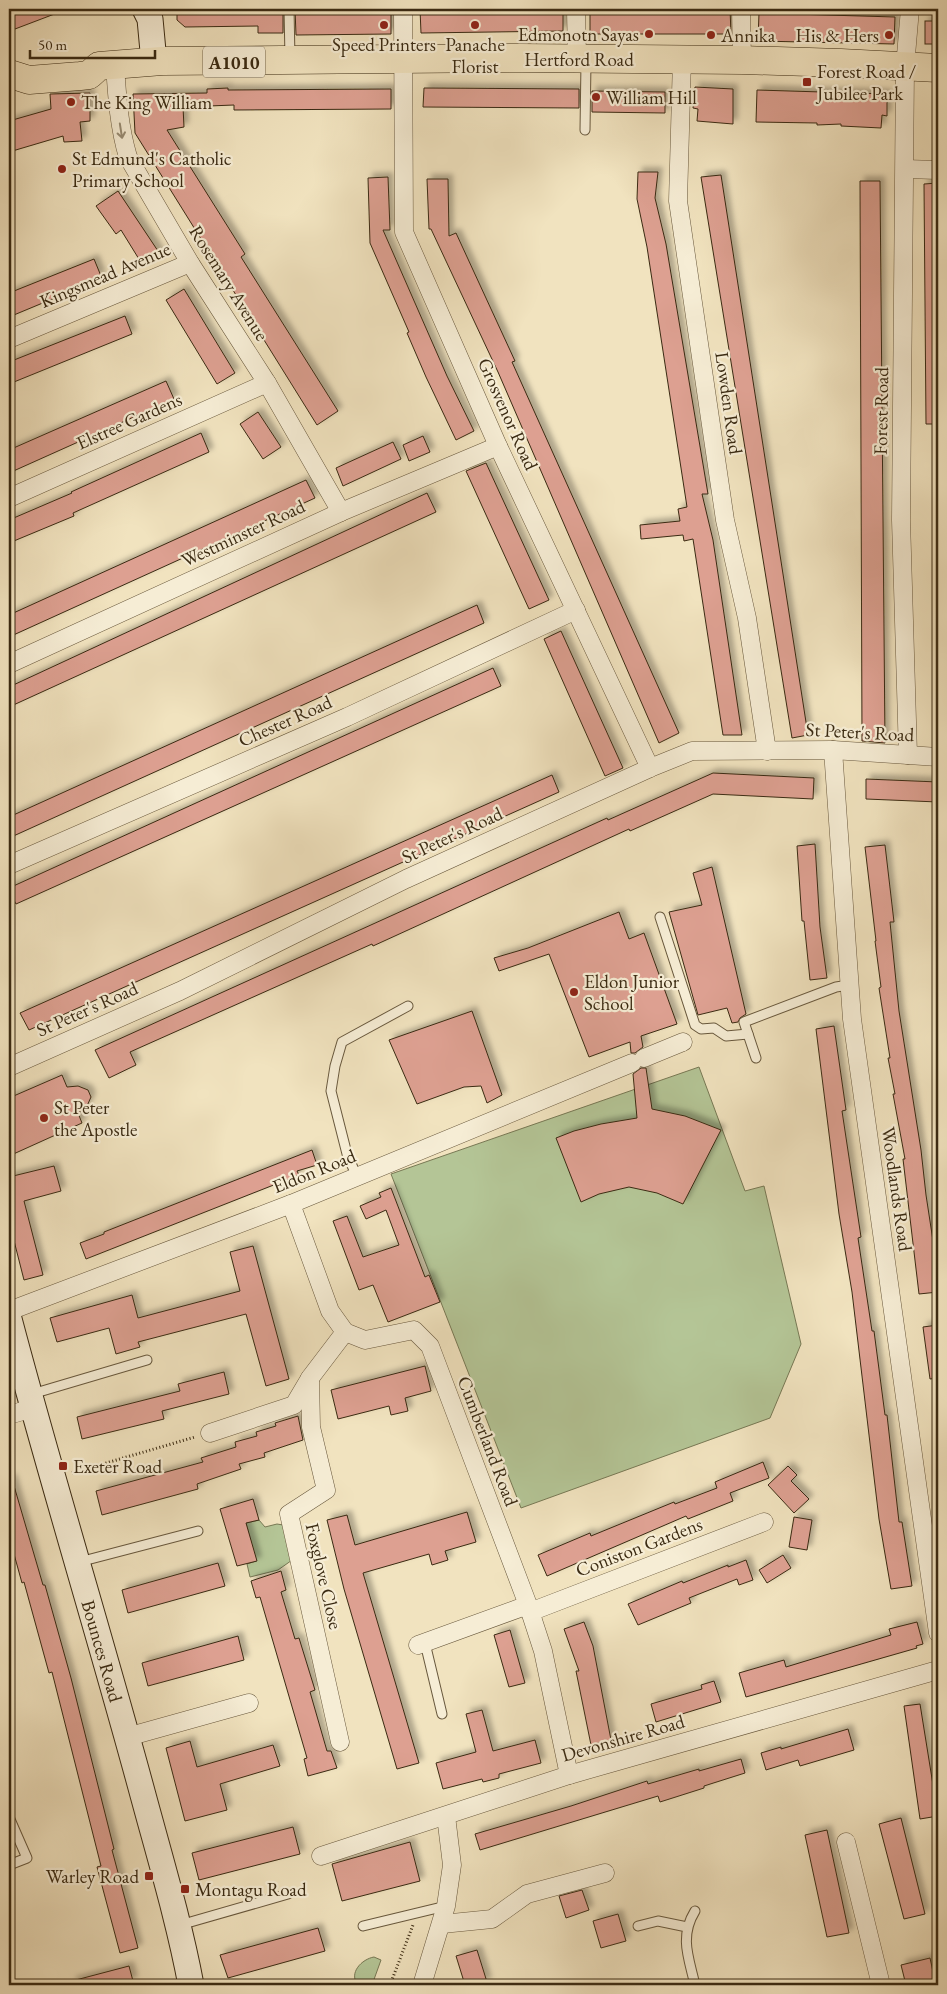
<svg xmlns="http://www.w3.org/2000/svg" width="947" height="1994" viewBox="0 0 947 1994" font-family="'EB Garamond',serif">
<style>
.green{fill:#b4c596;stroke:#777854}
.building{fill:#dda091;stroke:#3a2a12;filter:url(#shadow)}
.lines{fill:none;stroke-linecap:round;stroke-linejoin:round}
.lane-casing{stroke:#68583d;stroke-width:11}
.street-casing{stroke:#68583d;stroke-width:19}
.secondary-casing{stroke:#3a2a12;stroke-width:27}
.primary-casing{stroke:#3a2a12;stroke-width:29}
.path{stroke:#3a2a12;stroke-width:3;stroke-dasharray:1 2.5;stroke-linecap:butt}
.lane{stroke:#f6edd5;stroke-width:9}
.street{stroke:#f6edd5;stroke-width:18}
.secondary{stroke:#f6edd5;stroke-width:25}
.primary{stroke:#f1e3bf;stroke-width:28}
.oneway{stroke:#988c74}
.poi-dot{fill:#8f2418;stroke:#f6edd5;stroke-width:2}
.labels{text-anchor:middle;dominant-baseline:central;stroke-width:4.5;stroke-linejoin:round;paint-order:stroke}
.shield{fill:#f6edd5;stroke:#72644c;stroke-width:1}
.shield-label{font-size:18px;font-weight:bold;fill:#3a2a12}
.poi-label{font-size:19px;fill:#3a2a12;stroke:#f6edd5;text-anchor:start}
.street-label{font-size:19px;fill:#3a2a12;stroke:#f6edd5}
</style>
<defs>
<filter id="shadow"><feDropShadow dx="4.5" dy="-4.5" stdDeviation="2.5" flood-color="#0004"/></filter>
</defs>
<rect width="100%" height="100%" fill="#f1e3bf"/>
<filter id="stains"><feTurbulence type="fractalNoise" baseFrequency=".004" numOctaves="4"/><feColorMatrix values="0 0 0 0 .2 0 0 0 0 .09 0 0 0 0 .02 0 0 0 .5 -.17"/></filter>
<radialGradient id="worn" r=".72"><stop offset=".6" stop-color="#630" stop-opacity="0"/><stop offset="1" stop-color="#630" stop-opacity=".3"/></radialGradient>
<g class="green">
<polygon points="699,1067 745,1191 764,1186 801,1344 770,1418 521,1508 391,1174"/>
<polygon points="259,1520 265,1527 277,1524 283,1525 295,1558 278,1570 250,1577 247,1564 256,1561 246,1523"/>
<path d="M374,1957L381,1960L372,1985H358C348,1973 362,1959 374,1957Z"/>
</g>
<g class="building">
<polygon points="9,9 65,9 65,10 15,29 14,27 9,29"/>
<polygon points="177,9 283,9 283,33 258,33 258,26 185,27 177,20"/>
<polygon points="295,9 391,9 391,34 296,35"/>
<polygon points="420,9 433,9 433,14 563,12 563,31 421,33"/>
<polygon points="590,9 730,9 731,34 590,34"/>
<polygon points="759,13 895,17 894,44 758,41"/>
<rect x="925" y="21" width="13" height="23"/>
<polygon points="695,87 733,89 733,124 697,121 698,109 693,108"/>
<polygon points="228,88 228,90 391,89 391,109 234,110 234,105 183,107 184,127 167,130 245,254 241,257 338,411 317,425 135,133 133,94 207,93 207,89"/>
<polygon points="424,88 579,89 579,108 423,107"/>
<polygon points="757,90 887,94 887,116 882,115 881,128 841,126 841,124 817,125 817,123 756,122"/>
<polygon points="592,91 665,92 665,113 592,112"/>
<polygon points="90,93 90,121 80,122 82,141 64,142 63,136 9,152 9,121 51,109 50,94"/>
<polygon points="638,172 658,172 655,198 666,244 708,494 702,494 713,540 742,735 723,735 693,539 684,541 683,535 641,539 640,525 680,521 678,509 687,507 647,247 637,199"/>
<polygon points="721,175 808,735 792,738 701,177"/>
<polygon points="388,177 390,230 383,230 447,376 474,431 456,440 426,377 407,333 409,332 370,243 368,178"/>
<polygon points="427,179 448,179 449,236 456,233 515,361 512,362 679,733 659,743 498,372 431,229 429,229"/>
<polygon points="860,181 880,181 885,743 862,741"/>
<polygon points="938,183 938,424 926,424 924,184"/>
<polygon points="118,191 160,254 142,264 121,230 116,234 96,206"/>
<polygon points="94,259 101,276 73,288 74,290 9,317 9,293"/>
<polygon points="184,289 235,373 217,384 166,300"/>
<polygon points="125,316 132,334 9,384 9,362"/>
<polygon points="166,381 174,399 9,473 9,450"/>
<polygon points="258,412 281,447 263,459 240,424"/>
<polygon points="201,433 209,452 73,513 74,516 9,543 9,520 72,493 71,492"/>
<polygon points="423,436 430,452 409,461 403,445"/>
<polygon points="393,442 401,459 343,486 336,468"/>
<polygon points="486,463 549,600 529,609 466,471"/>
<polygon points="306,480 315,498 9,637 9,615"/>
<polygon points="427,493 436,512 9,707 9,687"/>
<polygon points="477,605 484,623 9,838 9,817"/>
<polygon points="561,631 623,768 605,776 544,639"/>
<polygon points="493,668 501,686 16,904 9,891 9,888"/>
<polygon points="713,773 814,778 813,799 713,794 630,831 629,829 373,946 372,944 130,1052 136,1065 109,1078 95,1050 607,818 608,820"/>
<polygon points="552,775 559,792 29,1030 20,1013"/>
<polygon points="866,779 938,782 938,802 866,799"/>
<polygon points="815,844 820,927 827,978 810,980 804,921 802,921 797,846"/>
<polygon points="885,845 894,922 890,922 899,1011 921,1150 926,1195 937,1267 938,1292 919,1294 903,1159 905,1159 893,1094 895,1094 888,1058 890,1058 879,988 881,987 875,941 876,941 865,847"/>
<polygon points="712,867 746,1014 740,1018 738,1022 732,1023 727,1008 698,1015 669,912 702,905 693,873"/>
<polygon points="619,912 629,939 644,933 677,1024 641,1036 643,1047 635,1053 631,1053 630,1042 589,1057 549,954 499,971 494,958 528,948"/>
<polygon points="472,1011 502,1095 487,1103 481,1086 464,1087 417,1104 389,1040"/>
<polygon points="834,1026 846,1110 842,1111 861,1237 858,1238 872,1331 874,1331 885,1415 887,1415 899,1522 902,1522 912,1586 891,1589 879,1519 852,1292 839,1214 816,1029"/>
<polygon points="641,1068 646,1068 652,1109 685,1116 721,1130 683,1204 657,1193 629,1187 599,1194 581,1202 556,1138 574,1131 601,1124 637,1118 633,1074"/>
<polygon points="62,1075 67,1087 78,1086 88,1090 91,1097 87,1106 78,1113 82,1123 9,1156 9,1098"/>
<polygon points="312,1150 317,1165 297,1171 299,1175 86,1259 80,1243 104,1234 104,1232"/>
<polygon points="54,1166 61,1191 24,1201 43,1275 24,1280 9,1221 9,1177"/>
<polygon points="391,1188 425,1277 429,1275 440,1302 388,1322 373,1285 359,1290 333,1221 347,1216 363,1257 399,1245 386,1210 366,1219 360,1206 381,1197 379,1193"/>
<polygon points="253,1246 289,1379 266,1386 246,1314 138,1342 140,1347 116,1354 109,1328 57,1342 50,1318 132,1295 138,1318 240,1291 230,1252"/>
<polygon points="938,1325 938,1378 930,1379 923,1327"/>
<polygon points="425,1366 431,1391 405,1398 408,1411 391,1415 389,1406 338,1419 331,1390"/>
<polygon points="224,1372 229,1394 162,1411 164,1419 82,1439 77,1417 180,1391 178,1384"/>
<polygon points="298,1416 303,1440 264,1453 265,1457 239,1464 241,1469 197,1484 198,1489 102,1515 96,1491 203,1462 201,1458 236,1447 235,1442 257,1436 256,1432 276,1426 275,1423"/>
<polygon points="763,1462 769,1478 730,1493 733,1501 688,1519 686,1516 547,1576 538,1555 590,1533 591,1536 674,1502 675,1504 717,1488 715,1482"/>
<polygon points="788,1466 797,1475 791,1481 809,1499 794,1513 768,1485"/>
<polygon points="9,1479 12,1479 43,1585 45,1585 71,1678 114,1849 112,1850 138,1948 120,1953 97,1867 101,1866 52,1672 49,1673 24,1582 22,1583 9,1536"/>
<polygon points="253,1499 259,1520 246,1523 257,1561 237,1566 220,1509"/>
<polygon points="467,1512 476,1542 445,1551 448,1560 432,1565 429,1554 363,1573 419,1763 397,1769 344,1589 327,1520 347,1515 355,1545"/>
<polygon points="794,1517 812,1520 807,1550 789,1547"/>
<polygon points="783,1555 791,1568 767,1583 759,1570"/>
<polygon points="746,1560 753,1580 739,1585 737,1579 689,1598 691,1603 638,1625 628,1604 682,1581 683,1583 728,1565 728,1567"/>
<polygon points="218,1563 225,1586 128,1613 122,1590"/>
<polygon points="281,1571 286,1590 281,1592 295,1639 299,1638 315,1690 310,1692 327,1751 331,1751 337,1768 308,1776 304,1759 307,1758 260,1597 256,1598 251,1581"/>
<polygon points="584,1622 593,1646 611,1740 591,1745 576,1671 579,1671 564,1629"/>
<polygon points="917,1622 923,1644 916,1646 917,1648 746,1697 739,1673 784,1660 786,1667 891,1635 889,1629"/>
<polygon points="510,1630 525,1683 509,1687 494,1635"/>
<polygon points="238,1636 244,1660 148,1686 142,1663"/>
<polygon points="714,1681 721,1702 656,1722 651,1704 702,1689 701,1685"/>
<polygon points="920,1704 938,1816 920,1819 904,1706"/>
<polygon points="482,1710 493,1751 535,1740 541,1763 499,1774 499,1778 483,1782 482,1779 443,1789 436,1763 476,1752 466,1714"/>
<polygon points="848,1729 854,1750 800,1766 798,1760 766,1770 761,1753 781,1747 781,1749"/>
<polygon points="190,1741 197,1767 273,1745 280,1766 220,1784 227,1810 185,1821 166,1748"/>
<polygon points="741,1759 745,1773 704,1786 704,1788 660,1802 658,1796 480,1850 475,1834 571,1806 647,1781 648,1784 699,1769 699,1771"/>
<polygon points="901,1818 925,1914 904,1919 879,1824"/>
<polygon points="293,1827 300,1854 199,1880 192,1853"/>
<polygon points="827,1830 849,1933 827,1937 805,1835"/>
<polygon points="410,1842 420,1881 342,1901 332,1864"/>
<polygon points="582,1890 589,1910 566,1918 559,1896"/>
<polygon points="618,1914 626,1941 601,1948 593,1921"/>
<polygon points="318,1928 325,1951 228,1978 220,1955"/>
<polygon points="477,1950 487,1982 475,1985 465,1985 456,1956"/>
<polygon points="930,1958 935,1981 917,1985 906,1985 901,1965"/>
<polygon points="129,1966 133,1981 119,1985 72,1985 72,1981"/>
</g>
<g class="lines">
<defs>
<g id="lane">
<polyline points="289,9 290,58"/>
<polyline points="585,130 586,62"/>
<polyline points="660,917 695,1025 701,1029 714,1028 726,1036 748,1034"/>
<polyline points="756,1058 744,1022 836,987 849,985"/>
<polyline points="357,1177 347,1154 331,1091 335,1066 342,1042 408,1006"/>
<polyline points="32,1394 147,1360"/>
<polyline points="79,1562 198,1531"/>
<polyline points="425,1643 442,1714"/>
<polyline points="9,1817 27,1858 9,1865"/>
<path d="M695,1911C679,1937 689,1958 695,1985"/>
<polyline points="180,1925 288,1894"/>
<polyline points="363,1926 446,1906"/>
<polyline points="638,1926 658,1921 687,1927"/>
</g>
<g id="street">
<polyline points="403,9 404,232 498,446 650,768"/>
<polyline points="576,9 577,59"/>
<polyline points="741,9 742,60"/>
<polyline points="682,59 678,201 725,520 747,618 767,751"/>
<path d="M115,65C117,96 119,127 128,157L190,263L267,383L341,512"/>
<polyline points="905,169 938,170"/>
<polyline points="9,339 190,263"/>
<polyline points="9,498 267,383"/>
<polyline points="9,664 341,512 498,446"/>
<polyline points="833,750 852,1019 938,1633"/>
<polyline points="908,755 901,520 905,67 910,9"/>
<polyline points="9,865 347,717 576,610"/>
<polyline points="644,1058 683,1042"/>
<polyline points="9,1067 180,991 406,879 650,768 692,751 833,750 938,757"/>
<polyline points="291,1204 330,1311 345,1332 365,1340 414,1330 430,1346 528,1605 543,1651 569,1775"/>
<polyline points="9,1311 291,1204 632,1063"/>
<polyline points="310,1378 311,1427 326,1490 289,1514 340,1742"/>
<polyline points="9,1415 33,1408"/>
<polyline points="210,1433 294,1405 310,1378 345,1332"/>
<polyline points="530,1612 764,1522"/>
<polyline points="418,1645 528,1605"/>
<polyline points="127,1737 249,1703"/>
<polyline points="846,1842 881,1985"/>
<polyline points="321,1856 569,1775 938,1670"/>
<polyline points="442,1924 492,1919 527,1894 605,1873"/>
<polyline points="422,1985 446,1906 452,1865 446,1816"/>
</g>
<g id="secondary">
<polyline points="145,9 150,19 154,62"/>
<path d="M9,1319C51,1478 100,1636 143,1795C160,1858 179,1921 191,1985"/>
</g>
<polyline id="primary" points="10,74 29,80 80,76 89,75 99,66 162,61 522,58 742,60 841,63 938,68"/>
</defs>
<use href="#lane" class="lane-casing"/>
<use href="#street" class="street-casing"/>
<use href="#secondary" class="secondary-casing"/>
<use href="#primary" class="primary-casing"/>
<g class="path">
<polyline points="72,1473 195,1437"/>
<polyline points="390,1985 413,1925"/>
</g>
<use href="#lane" class="lane"/>
<use href="#street" class="street"/>
<use href="#secondary" class="secondary"/>
<use href="#primary" class="primary"/>
</g>
<defs><path id="oneway-shaft" d="M-6 0H5M1.5-3L5.5 0L1.5 3" fill="none" stroke-width="1.6" stroke-linecap="round" stroke-linejoin="round" transform="scale(1.25)"/></defs>
<use class="oneway" href="#oneway-shaft" transform="translate(121 131) rotate(81)"/>
<g class="poi-dot">
<circle cx="384" cy="25" r="5"/>
<circle cx="475" cy="25" r="5"/>
<circle cx="649" cy="34" r="5"/>
<circle cx="711" cy="35" r="5"/>
<circle cx="889" cy="35" r="5"/>
<rect x="802" y="77" width="10" height="10" rx="2.5"/>
<circle cx="596" cy="97" r="5"/>
<circle cx="71" cy="102" r="5"/>
<circle cx="62" cy="169" r="5"/>
<circle cx="574" cy="992" r="5"/>
<circle cx="44" cy="1118" r="5"/>
<rect x="58" y="1461" width="10" height="10" rx="2.5"/>
<rect x="144" y="1871" width="10" height="10" rx="2.5"/>
<rect x="180" y="1884" width="10" height="10" rx="2.5"/>
</g>
<g class="labels">
<rect class="shield" x="203" y="46.5" width="62" height="31" rx="4"/>
<g class="shield-label">
<text x="234" y="62">A1010</text>
</g>
<g class="poi-label">
<text x="639" y="34" text-anchor="end">Edmonotn Sayas</text>
<text x="721" y="35">Annika</text>
<text x="879" y="35" text-anchor="end">His &amp; Hers</text>
<text x="384" y="44" text-anchor="middle">Speed Printers</text>
<text x="475" y="44" text-anchor="middle">Panache<tspan x="475" dy="22">Florist</tspan></text>
<text x="817" y="71">Forest Road /<tspan x="817" dy="22">Jubilee Park</tspan></text>
<text x="606" y="97">William Hill</text>
<text x="81" y="102">The King William</text>
<text x="72" y="158">St Edmund's Catholic<tspan x="72" dy="22">Primary School</tspan></text>
<text x="584" y="981">Eldon Junior<tspan x="584" dy="22">School</tspan></text>
<text x="54" y="1107">St Peter<tspan x="54" dy="22">the Apostle</tspan></text>
<text x="73" y="1466">Exeter Road</text>
<text x="139" y="1876" text-anchor="end">Warley Road</text>
<text x="195" y="1889">Montagu Road</text>
</g>
<g class="street-label">
<text x="579" y="59">Hertford Road</text>
<text transform="translate(105 275) rotate(-23)">Kingsmead Avenue</text>
<text transform="translate(229 283) rotate(58)">Rosemary Avenue</text>
<text transform="translate(729 403) rotate(82)">Lowden Road</text>
<text transform="translate(881 411) rotate(-89)">Forest Road</text>
<text transform="translate(508 414) rotate(66)">Grosvenor Road</text>
<text transform="translate(129 421) rotate(-24)">Elstree Gardens</text>
<text transform="translate(243 533) rotate(-25)">Westminster Road</text>
<text transform="translate(285 721) rotate(-24)">Chester Road</text>
<text transform="translate(860 732) rotate(3)">St Peter's Road</text>
<text transform="translate(452 835) rotate(-25)">St Peter's Road</text>
<text transform="translate(87 1009) rotate(-24)">St Peter's Road</text>
<text transform="translate(314 1171) rotate(-22)">Eldon Road</text>
<text transform="translate(897 1189) rotate(82)">Woodlands Road</text>
<text transform="translate(488 1441) rotate(69)">Cumberland Road</text>
<text transform="translate(639 1547) rotate(-21)">Coniston Gardens</text>
<text transform="translate(324 1576) rotate(77)">Foxglove Close</text>
<text transform="translate(102 1651) rotate(74)">Bounces Road</text>
<text transform="translate(623 1738) rotate(-16)">Devonshire Road</text>
</g>
</g>
<rect width="947" height="1994" fill="none" stroke="#f1e3bf" stroke-width="30"/>
<rect x="10" y="10" width="927" height="1974" fill="none" stroke="#3a2a12" stroke-width="2.5"/>
<rect x="15" y="15" width="917" height="1964" fill="none" stroke="#3a2a12"/>
<path d="M30 50v8h125v-8" fill="none" stroke="#3a2a12" stroke-width="2.5"/>
<text x="38" y="50" font-size="15" fill="#3a2a12" stroke="#f6edd5" stroke-width="4" paint-order="stroke">50 m</text>
<rect width="100%" height="100%" filter="url(#stains)"/>
<rect width="100%" height="100%" fill="url(#worn)"/>
</svg>
